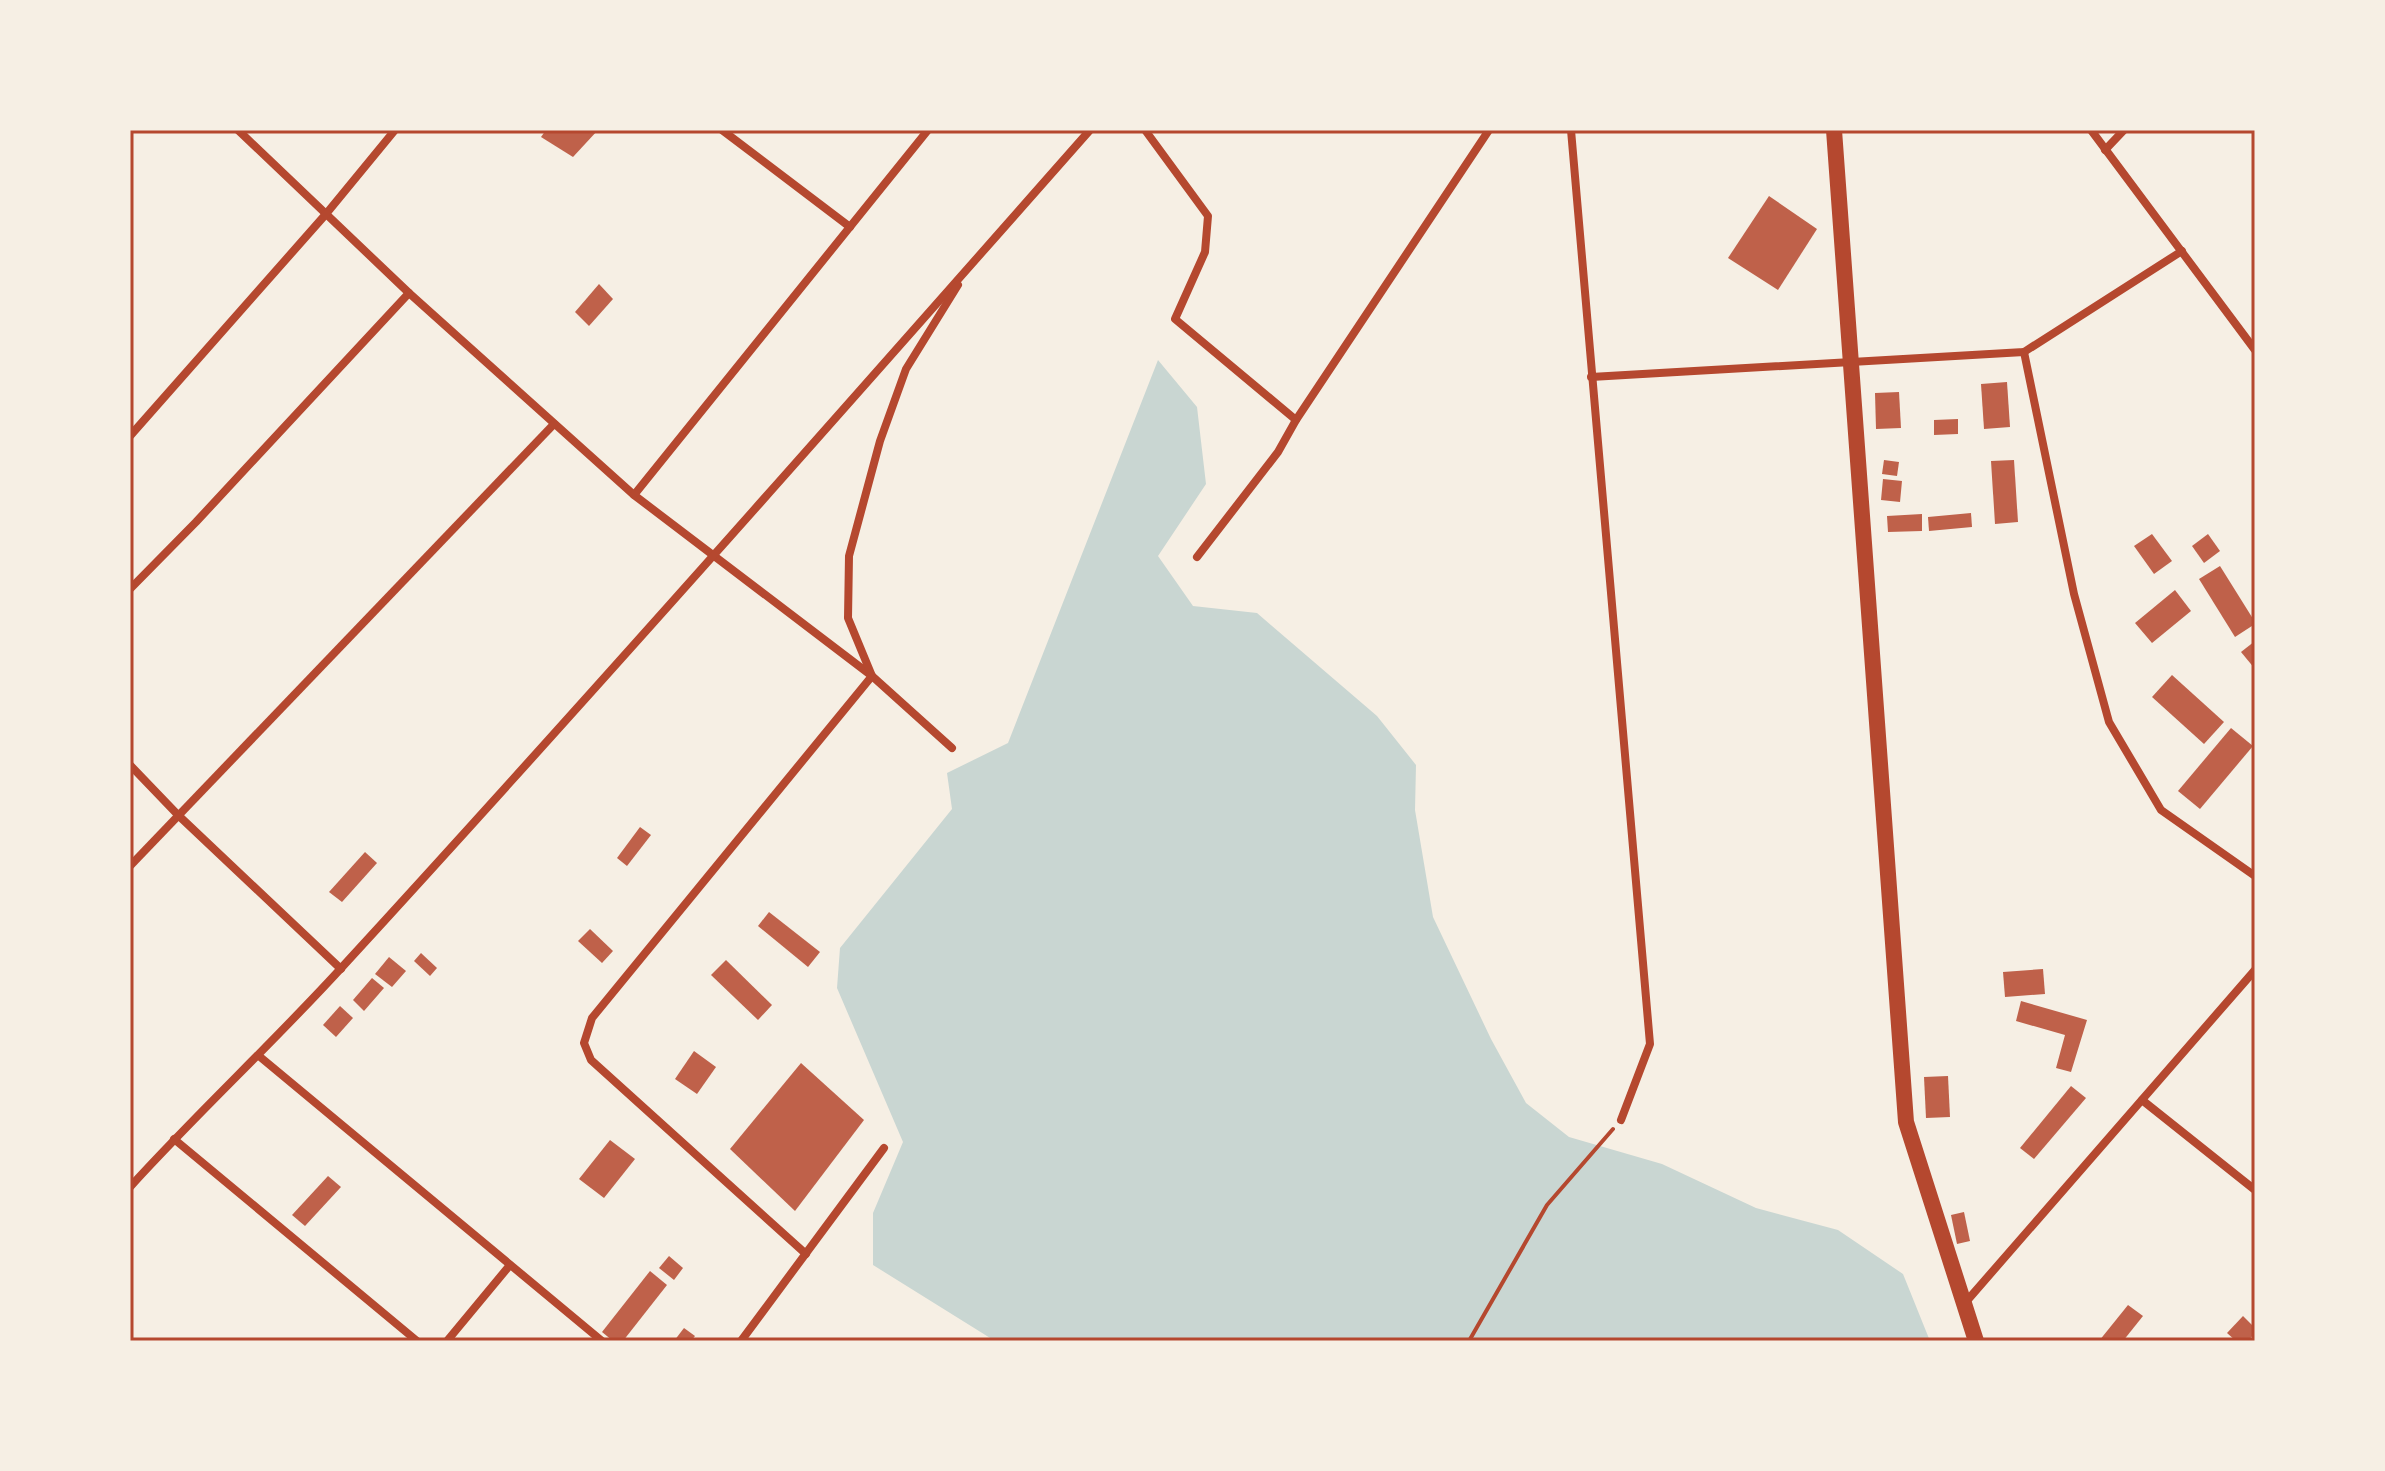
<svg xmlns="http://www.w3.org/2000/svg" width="2385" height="1471" viewBox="0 0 2385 1471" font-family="Raleway,sans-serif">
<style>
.water{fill:#c9d6d2}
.building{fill:#bf614a}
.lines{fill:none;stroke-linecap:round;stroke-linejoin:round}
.path{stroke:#b5482f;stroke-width:4}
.minor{stroke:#b5482f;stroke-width:8}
.secondary{stroke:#b5482f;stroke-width:16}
.neatline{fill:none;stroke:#b5482f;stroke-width:3}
</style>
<rect width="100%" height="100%" fill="#f6efe4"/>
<polygon class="water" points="1158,360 1197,407 1206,484 1158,556 1193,606 1257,613 1377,716 1416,765 1415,810 1433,917 1491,1039 1526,1103 1569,1137 1662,1164 1756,1208 1838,1230 1903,1274 1930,1341 995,1341 873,1265 873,1213 903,1142 837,988 840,948 952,809 947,773 1008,743"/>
<g class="building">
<polygon points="546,130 598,130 573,157 541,137"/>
<polygon points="1769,196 1817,229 1778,290 1728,258"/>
<polygon points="599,284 613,299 589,326 575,312"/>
<polygon points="2007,382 2010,427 1984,429 1981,384"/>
<polygon points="1899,392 1901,428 1876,429 1875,393"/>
<polygon points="1958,419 1958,434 1934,435 1934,420"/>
<polygon points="1884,460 1899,462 1897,476 1882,474"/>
<polygon points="2014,460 2018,522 1995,524 1991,461"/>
<polygon points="1883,479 1902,481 1900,502 1881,500"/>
<polygon points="1971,513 1972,527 1929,531 1928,517"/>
<polygon points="1922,514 1922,531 1888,532 1887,516"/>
<polygon points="2152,534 2172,561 2154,574 2134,546"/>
<polygon points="2208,534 2220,551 2204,563 2192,546"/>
<polygon points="2220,566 2255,622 2255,624 2235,637 2199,579"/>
<polygon points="2175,590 2191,611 2152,643 2135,623"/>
<polygon points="2255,641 2255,669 2241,652"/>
<polygon points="2172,675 2224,722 2204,744 2152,697"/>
<polygon points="2231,728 2253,746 2200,809 2178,791"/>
<polygon points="640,827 651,835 627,866 617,858"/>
<polygon points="365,852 377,863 342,902 329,892"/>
<polygon points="769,912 820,952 808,967 758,926"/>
<polygon points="590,929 613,951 602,963 578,941"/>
<polygon points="421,953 437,968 430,976 414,961"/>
<polygon points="389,957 406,971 392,987 375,974"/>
<polygon points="726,960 772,1005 758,1020 711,975"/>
<polygon points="2043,969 2045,994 2005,997 2003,972"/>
<polygon points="372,978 384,988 364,1011 353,1000"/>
<polygon points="2021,1001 2087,1020 2071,1072 2056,1068 2065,1035 2016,1021"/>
<polygon points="340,1006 353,1018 336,1037 323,1025"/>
<polygon points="694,1051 716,1067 697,1094 675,1079"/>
<polygon points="801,1063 864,1120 795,1211 730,1149"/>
<polygon points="1948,1076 1950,1117 1926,1118 1924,1077"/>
<polygon points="2071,1086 2086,1098 2034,1159 2020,1148"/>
<polygon points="610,1140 635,1159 604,1198 579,1179"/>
<polygon points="328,1176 341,1187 305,1226 292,1215"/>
<polygon points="1964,1212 1970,1241 1957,1244 1951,1215"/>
<polygon points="669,1256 683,1268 674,1280 659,1268"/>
<polygon points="650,1271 667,1285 623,1341 613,1341 602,1332"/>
<polygon points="2128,1305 2143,1316 2123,1341 2099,1341"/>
<polygon points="2243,1316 2255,1328 2255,1333 2248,1341 2236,1341 2227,1333"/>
<polygon points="684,1328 695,1336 691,1341 674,1341"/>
</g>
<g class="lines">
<polyline class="path" points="1469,1341 1547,1205 1613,1129"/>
<g class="minor">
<polyline points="238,130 409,293 634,495 872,676 952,748"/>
<polyline points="722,130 850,227"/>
<polyline points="1145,130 1208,216 1205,252 1175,319 1296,420"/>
<polyline points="1571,130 1650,1044 1621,1120"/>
<polyline points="2091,130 2255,350"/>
<polyline points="2105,150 2124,130"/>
<polyline points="2024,352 2074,594 2109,722 2161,810 2255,876"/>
<polyline points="1591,377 2024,352 2182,251"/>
<polyline points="130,436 326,214 395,130"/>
<polyline points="634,495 928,130"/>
<polyline points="1197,557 1278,452 1296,420 1489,130"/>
<polyline points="130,589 196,522 409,293"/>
<polyline points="130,765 178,815 341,969"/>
<polyline points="130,866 554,424"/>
<polyline points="259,1056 602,1341"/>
<polyline points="2142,1100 2255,1190"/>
<polyline points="174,1139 417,1341"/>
<path d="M130,1187C199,1111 275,1041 344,965C596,690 843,410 1090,130"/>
<polyline points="806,1254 591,1060 584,1043 592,1018 872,676 848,618 849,556 880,441 906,369 958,285"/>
<polyline points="1965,1303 2255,970"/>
<polyline points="447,1341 510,1265"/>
<polyline points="741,1341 884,1148"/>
</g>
<polyline class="secondary" points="1834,130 1906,1122 1976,1341"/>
</g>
<rect width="2385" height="1471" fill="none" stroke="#f6efe4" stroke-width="264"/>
<rect x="132" y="132" width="2121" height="1207" class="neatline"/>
</svg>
